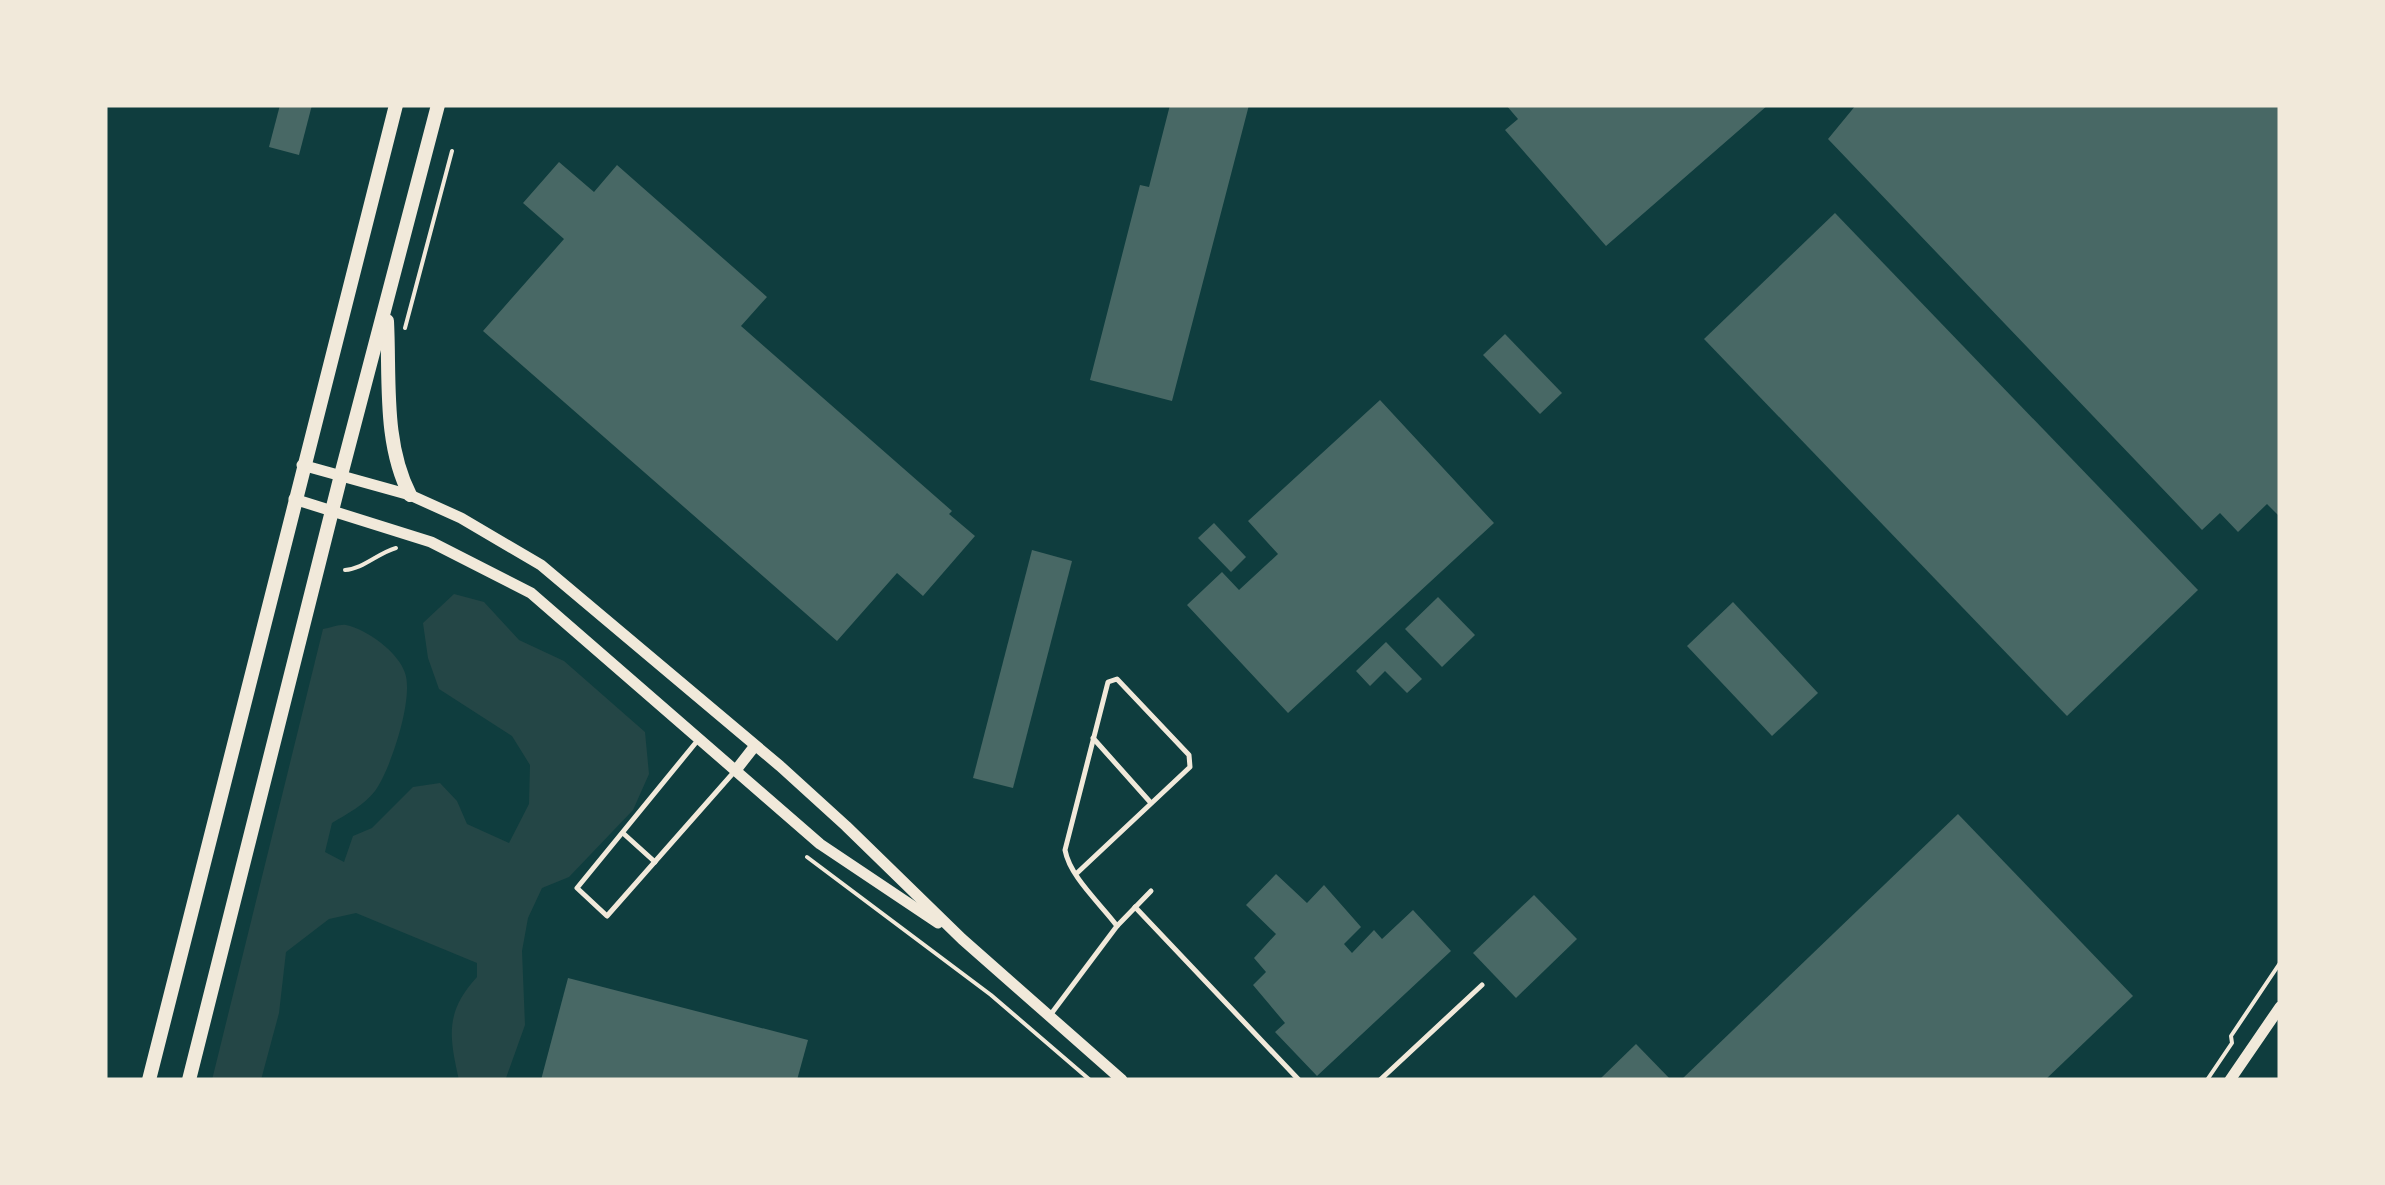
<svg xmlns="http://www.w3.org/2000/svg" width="2385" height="1185" viewBox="0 0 2385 1185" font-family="'Nunito Sans',sans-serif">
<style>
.green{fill:#244646}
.building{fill:#486865}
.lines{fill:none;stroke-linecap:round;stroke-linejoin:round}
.path{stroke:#f1e9da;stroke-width:4}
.service{stroke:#f1e9da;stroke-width:5}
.tertiary{stroke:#f1e9da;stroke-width:11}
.primary{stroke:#f1e9da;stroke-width:14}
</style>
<rect width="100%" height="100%" fill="#0f3d3e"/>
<path class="green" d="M454,594L484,602L519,640L564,661L645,732L649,774L633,810L569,877L542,888L528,918L522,951L525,1025L506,1078L459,1080C449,1036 445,1012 477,977V963L356,913L329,919L286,952L279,1013L261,1080H212L323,629C330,628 340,624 346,625C367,629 399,653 405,673C414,698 391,769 375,791C364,805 347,814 332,823L325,852L344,862L353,836L372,828L413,787L440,783L457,801L467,824L509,843L529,804L530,765L512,736L439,689L428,658L423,623Z"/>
<g class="building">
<polygon points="280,105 312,105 299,155 269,147"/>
<polygon points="1170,105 1249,105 1172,401 1090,380 1140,185 1149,187"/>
<polygon points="1506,105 1768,105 1606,246 1505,130 1518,119"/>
<polygon points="1856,105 2280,105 2280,517 2267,504 2238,532 2220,513 2202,530 1828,139"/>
<polygon points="559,162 594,192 617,165 767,297 741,326 952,511 949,514 975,536 923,596 897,573 837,641 483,331 564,239 523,203"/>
<polygon points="1835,213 2198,590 2067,716 1704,339"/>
<polygon points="1505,334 1562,393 1540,414 1483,355"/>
<polygon points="1380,400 1494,523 1288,713 1187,605 1222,572 1239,590 1278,554 1248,521"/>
<polygon points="1214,523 1246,557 1231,572 1198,538"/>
<polygon points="1032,550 1072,561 1013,788 973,778"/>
<polygon points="1438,597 1475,635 1442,667 1405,629"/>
<polygon points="1733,602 1818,693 1772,736 1687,646"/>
<polygon points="1386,642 1422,679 1407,693 1385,671 1370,686 1356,671"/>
<polygon points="1958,814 2133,996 2045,1080 1681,1080"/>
<polygon points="1276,874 1307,903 1324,885 1361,927 1344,944 1352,953 1374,930 1382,939 1413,910 1451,951 1317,1076 1275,1032 1285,1023 1253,985 1266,972 1254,958 1276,934 1246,905"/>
<polygon points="1534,895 1577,939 1516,998 1473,953"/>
<polygon points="568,978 808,1040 797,1080 541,1080"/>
<polygon points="1636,1044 1671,1080 1599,1080"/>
</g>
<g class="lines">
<g class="path">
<polyline points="405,328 452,151"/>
<path d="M345,570C363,569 378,553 396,548"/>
<polyline points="807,857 991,995 1090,1080"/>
<polyline points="2207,1080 2232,1043 2231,1036 2280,963"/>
</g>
<g class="service">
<polyline points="1093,738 1151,803"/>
<polyline points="698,740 577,888 607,916 734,772"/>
<polyline points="624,834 655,862"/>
<path d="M1076,874L1190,767L1189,755L1117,679L1108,682L1065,850C1070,877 1100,903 1117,926"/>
<polyline points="1135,907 1299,1080"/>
<polyline points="1051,1014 1117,926 1151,891"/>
<polyline points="1380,1080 1482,985"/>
</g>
<g class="tertiary">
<polyline points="302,465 410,495 461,518 541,565 780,766 846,826 962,939 1122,1080"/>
<polyline points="294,499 431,542 531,593 820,844 938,923"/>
<polyline points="736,770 754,747"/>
<polyline points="2230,1080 2280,1007"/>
</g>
<g class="primary">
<path d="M387,321C390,379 383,443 410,495"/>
<polyline points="149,1080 396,105"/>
<polyline points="189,1080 341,475 438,105"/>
</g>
</g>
<rect width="2385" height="1185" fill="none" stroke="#f1e9da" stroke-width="215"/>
</svg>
